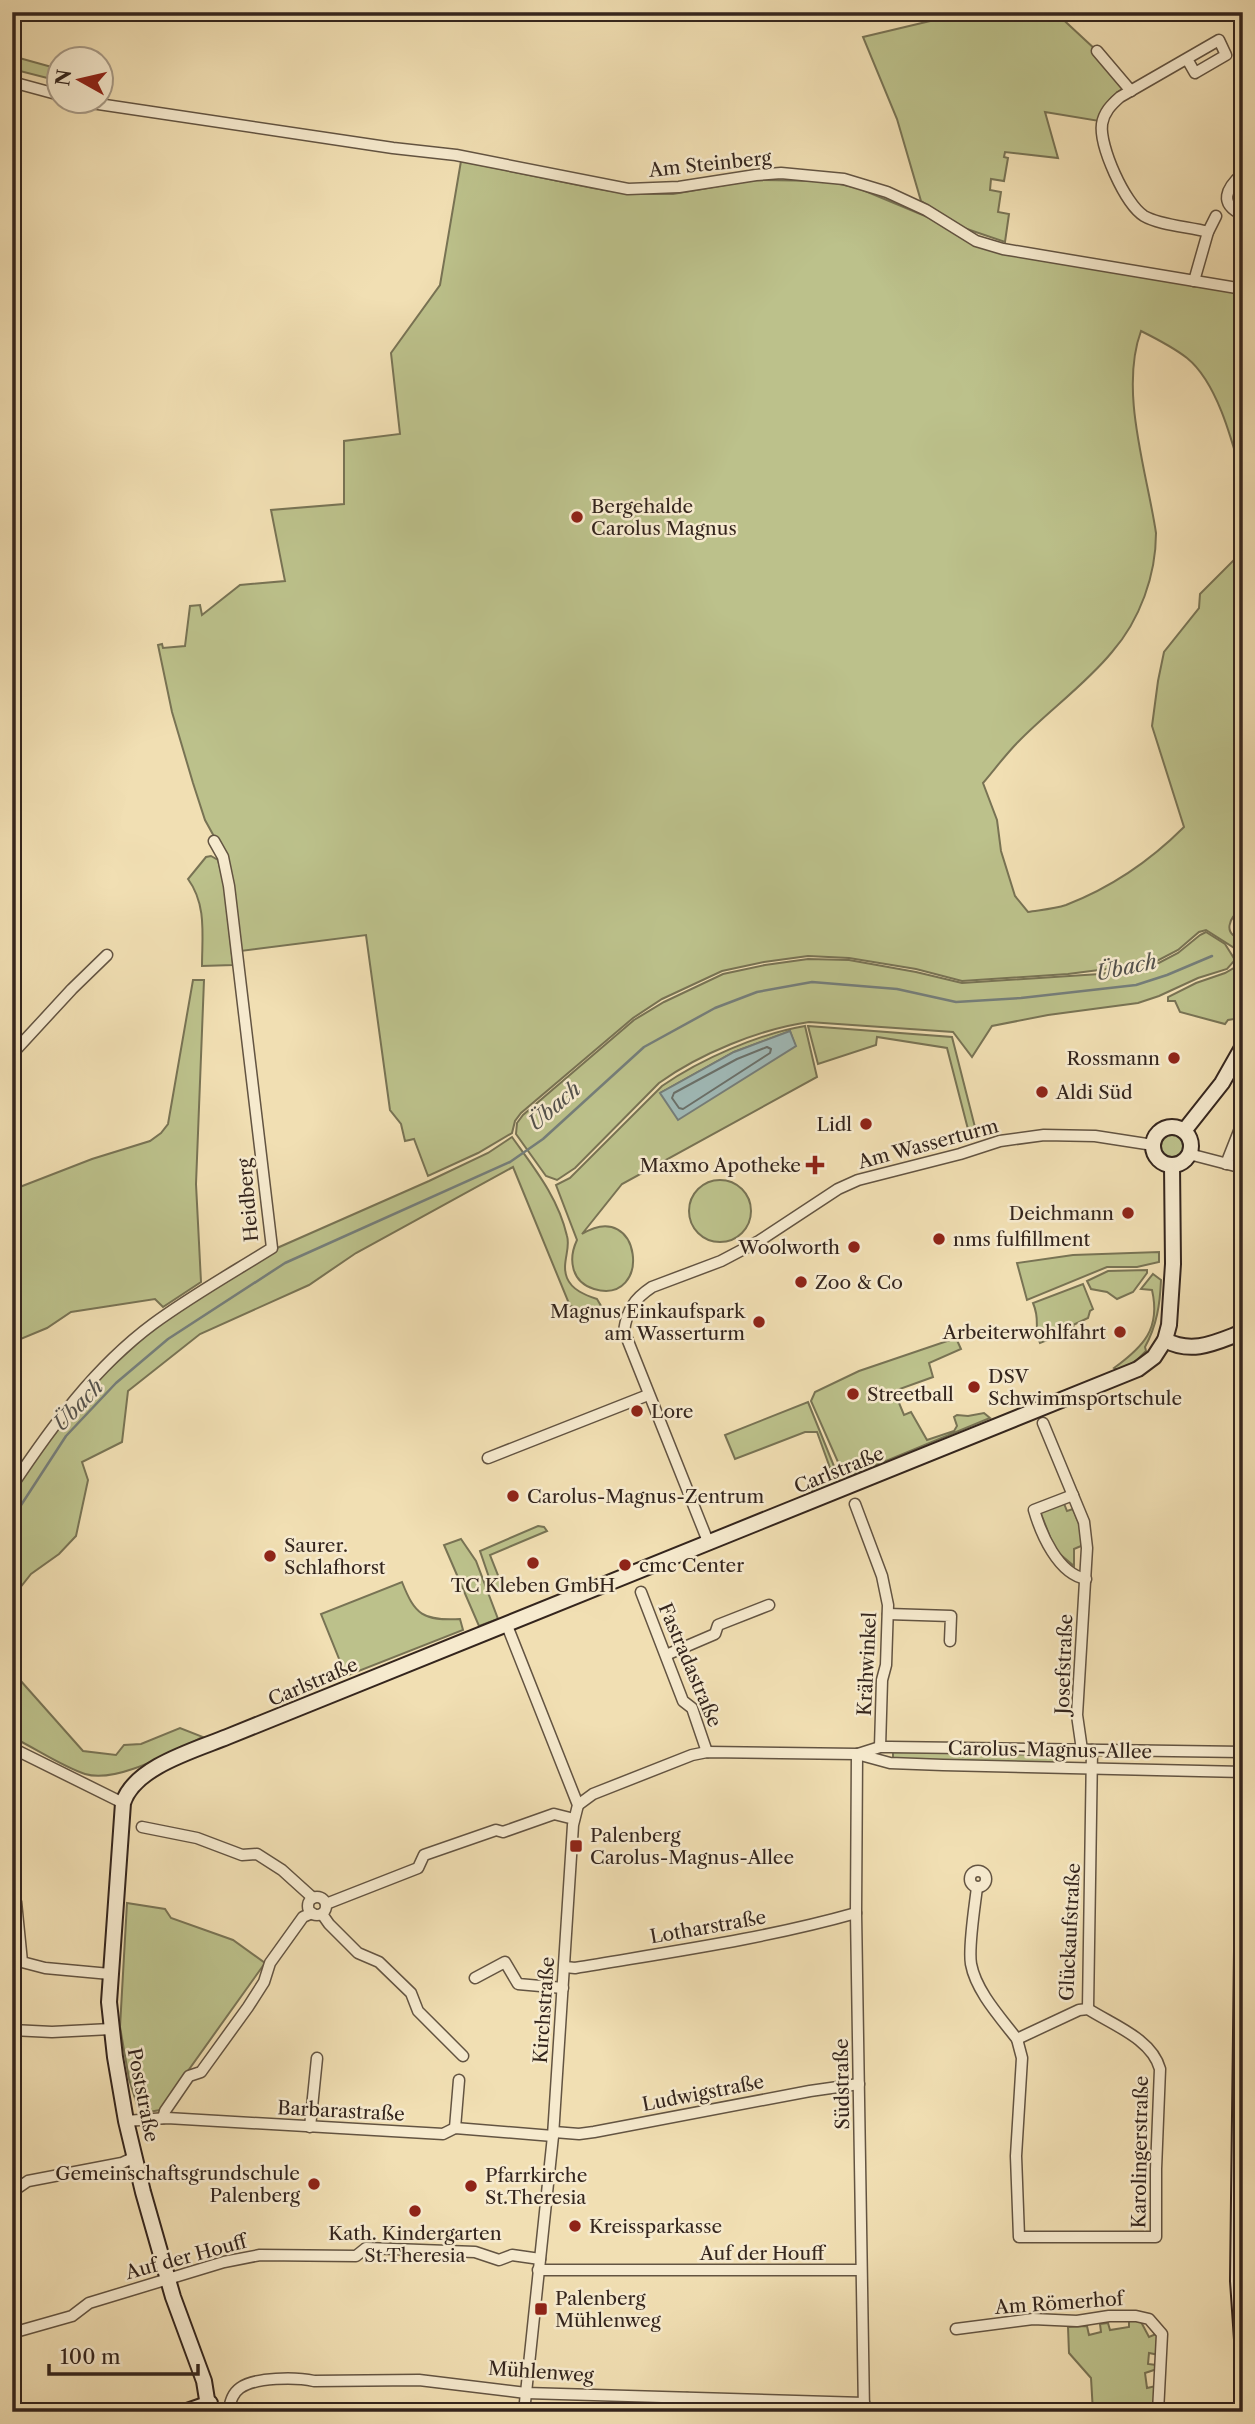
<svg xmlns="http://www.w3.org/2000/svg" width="1255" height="2424" viewBox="0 0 1255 2424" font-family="'Libre Caslon Text',serif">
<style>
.green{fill:#bcc18b;stroke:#787354;stroke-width:2;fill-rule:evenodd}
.water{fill:#a0bab8;stroke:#757e7a;stroke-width:2}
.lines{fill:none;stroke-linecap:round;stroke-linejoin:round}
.shore{stroke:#6a706a;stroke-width:2}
.stream{stroke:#757e7a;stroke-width:2.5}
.street-casing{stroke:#635442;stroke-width:13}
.secondary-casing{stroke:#34251d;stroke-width:18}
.street{stroke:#f6eace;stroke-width:10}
.secondary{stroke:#f6eace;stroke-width:14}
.poi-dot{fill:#8f2418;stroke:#f6eace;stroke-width:2.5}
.labels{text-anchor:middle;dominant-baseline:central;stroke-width:5;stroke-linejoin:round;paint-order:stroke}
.street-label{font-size:19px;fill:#34251d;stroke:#f6eace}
.poi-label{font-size:19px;fill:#34251d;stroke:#f6eace;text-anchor:start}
.water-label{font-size:21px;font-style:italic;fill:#54524c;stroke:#f6eace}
</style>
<rect width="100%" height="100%" fill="#f1dfb3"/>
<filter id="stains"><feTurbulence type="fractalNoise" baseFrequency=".00286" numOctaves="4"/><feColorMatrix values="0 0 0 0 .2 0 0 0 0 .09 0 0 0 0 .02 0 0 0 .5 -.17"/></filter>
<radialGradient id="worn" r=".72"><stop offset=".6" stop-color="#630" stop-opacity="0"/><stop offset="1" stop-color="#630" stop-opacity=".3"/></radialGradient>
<g class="green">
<polygon points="968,12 1055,12 1097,51 1126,86 1111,98 1099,121 1045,112 1058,158 1005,152 1004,157 1008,158 1004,181 991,179 990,190 1001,192 998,212 1009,214 1005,242 964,228 921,201 897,119 863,37"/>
<polygon points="12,56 59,69 59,81 12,69"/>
<path d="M461,161L593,188L630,194H673L754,180L826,181L858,188L930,218L975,245L1243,292V481C1233,444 1218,383 1187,358C1173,347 1157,339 1141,331C1119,391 1147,472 1156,533C1156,575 1140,620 1112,652C1085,685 1048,711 1018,742C1006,754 995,769 983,783L997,820L1001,851L1015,896L1028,912C1040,910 1054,909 1066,905C1110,888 1151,860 1184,827L1152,726L1158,681L1164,652L1199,608L1200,594L1234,560L1243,545V909C1228,917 1222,935 1243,939V946L1236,949L1206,930L1199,932L1178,950L1153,963L1068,974L962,981L916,969L849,958L808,956L764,962L722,971L662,999L633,1018L521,1113L515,1121L512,1133L478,1153L428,1176L414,1139L405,1141L401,1124L390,1110L366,935L241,951L226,858L205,820L193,783L172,712L158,645L162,644L163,648L185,646L190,606L200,605L202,615L240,585L285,581L271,510L344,504V441L400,434L391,353L440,285Z"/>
<path d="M211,856L218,860L225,887L233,965L202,966C202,936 207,905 188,879L206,857Z"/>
<path d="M1206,932L1225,944L1235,960L1227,969L1198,978L1159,996L1138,1003L1048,1015L992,1026L972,1057L953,1032L809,1022C760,1029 699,1054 659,1083L575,1168L557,1180L546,1176L516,1134L517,1123L523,1115L634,1020L664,1002L723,974L765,965L808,959L849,960L916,972L962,983L1100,974L1153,966L1178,953L1200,935Z"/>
<polygon points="1239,965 1243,970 1241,1018 1228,1020 1225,1024 1180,1012 1175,1001 1168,1001 1168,997 1196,983 1225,973"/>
<polygon points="193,980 204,980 196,1184 201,1282 163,1307 155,1299 71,1312 47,1328 18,1340 12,1347 12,1190 92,1159 150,1141 161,1133 168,1124"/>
<path d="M805,1026L817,1077L622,1184L582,1234C642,1197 653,1306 594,1289C571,1282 568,1259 577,1240L556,1185L570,1178L662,1086C701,1059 758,1034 805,1026ZM790,1031L795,1045L660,1093L734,1052Z"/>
<polygon points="808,1026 952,1037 977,1135 970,1137 947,1048 877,1037 876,1045 818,1064"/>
<circle cx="1171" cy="1146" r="15"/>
<path d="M512,1137C534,1168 558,1197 567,1236C571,1249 561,1263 567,1278C572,1290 585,1295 597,1299L607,1316L570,1306L513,1167L356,1253L309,1285L200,1334L128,1391L122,1442L82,1462L88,1480L76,1536L59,1554L31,1574L12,1598V1492L69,1409L106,1372L154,1328L268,1252L429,1181L488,1153Z"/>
<circle cx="720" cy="1211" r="31"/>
<polygon points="1159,1252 1159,1262 1137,1267 1107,1267 1027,1300 1017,1263 1073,1255"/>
<polygon points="1147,1270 1147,1273 1133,1292 1117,1299 1107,1292 1091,1289 1087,1281 1108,1271"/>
<path d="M1153,1274L1161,1280C1160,1304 1157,1325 1145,1347L1146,1351L1137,1360L1118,1371L1114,1368C1143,1347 1161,1329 1152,1290L1141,1289Z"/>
<path d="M1083,1284L1093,1309L1090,1311L1088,1318L1073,1325L1075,1329L1040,1343C1033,1326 1041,1322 1033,1303Z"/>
<polygon points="956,1338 961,1349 929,1363 933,1377 894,1391 904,1415 911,1412 927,1440 954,1431 957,1426 954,1417 957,1415 968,1416 984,1413 990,1418 845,1478 811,1401 815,1392 859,1371"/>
<polygon points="808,1402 840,1481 812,1493 811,1488 834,1479 817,1432 805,1432 735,1459 725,1435"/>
<polygon points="1063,1501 1067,1511 1073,1509 1081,1529 1081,1546 1074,1549 1074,1566 1055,1550 1040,1511"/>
<polygon points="538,1526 544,1527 547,1531 490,1555 503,1588 494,1592 480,1551"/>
<polygon points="461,1539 476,1561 498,1619 479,1626 444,1545"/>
<path d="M402,1582C415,1615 423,1621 460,1619L463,1630L346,1676L321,1614Z"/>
<path d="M12,1671L83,1751L116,1755L124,1745L141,1744L180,1728L203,1737C173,1751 117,1784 85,1774C61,1766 35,1748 12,1737Z"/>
<polygon points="893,1752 1066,1753 1065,1764 893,1761"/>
<polygon points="127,1903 165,1909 171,1918 233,1940 265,1963 160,2110 149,2112 138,2108 129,2079 120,2027"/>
<polygon points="1129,2320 1140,2320 1149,2337 1156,2334 1159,2338 1159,2355 1149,2353 1148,2364 1156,2365 1157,2369 1145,2373 1147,2388 1156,2386 1155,2409 1150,2405 1143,2412 1093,2412 1091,2378 1069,2353 1068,2327 1087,2326 1089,2335 1101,2332 1100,2324 1108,2323 1110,2330 1129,2327"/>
</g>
<polygon class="water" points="790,1031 796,1046 678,1120 660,1093 734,1052"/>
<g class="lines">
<polygon class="shore" points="767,1047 771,1049 770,1053 683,1109 679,1108 672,1098 674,1093 737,1059"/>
<polyline class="stream" points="12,1519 66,1436 116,1383 168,1339 285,1263 510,1162 543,1139 644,1047 715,1008 757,992 812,982 897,989 956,1002 1021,998 1136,985 1167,975 1212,956"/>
<defs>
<g id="street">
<polyline points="1097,51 1131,91"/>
<path d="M1187,59L1195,73L1226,55L1219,40L1120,97C1111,105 1104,112 1102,124C1099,146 1125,204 1144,216C1159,225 1190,227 1208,232"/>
<polyline points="12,82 60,95"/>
<polyline points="85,102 393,148 456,155 628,189 679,187 756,175 781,173 844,179 887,192 926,210 976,241 1003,249 1243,289"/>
<path d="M1243,173C1226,188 1218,204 1243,215"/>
<polyline points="1194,281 1208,232 1216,216"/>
<polyline points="12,1054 72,989 107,955"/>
<polyline points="1189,1154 1243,1168"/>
<polyline points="1226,1164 1243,1121"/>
<polyline points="1241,1239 1243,1231"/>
<polyline points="1043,1423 1084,1522 1087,1548 1077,1715 1082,1750"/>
<polyline points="488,1458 648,1395"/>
<path d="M12,1486C52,1426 95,1367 153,1324C191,1296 232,1273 272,1248L229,886L223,857L214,841"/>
<path d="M1073,1495L1034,1510C1041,1534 1058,1574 1086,1579"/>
<polyline points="855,1504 882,1576 888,1605 886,1665 882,1680 880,1747"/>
<path d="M709,1544L624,1331C627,1310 634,1299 652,1287L721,1261L759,1241L838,1189L858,1180L960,1154L1000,1141L1044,1135L1095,1136L1153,1145"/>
<polyline points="641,1592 683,1701 692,1708 707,1752"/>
<polyline points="888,1614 951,1616 950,1641"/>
<polyline points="506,1623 578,1805 573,1825 553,2136 524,2412"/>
<polyline points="666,1655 715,1634 718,1625 769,1605"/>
<polyline points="12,1748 123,1803"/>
<polyline points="857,1754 856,1913 864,2412"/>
<polyline points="858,1754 880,1747 890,1747 1243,1752"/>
<polyline points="578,1805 593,1794 692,1755 707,1752 857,1754 890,1763 943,1765 1243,1772"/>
<polyline points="142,1827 197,1838 242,1855 257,1854 282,1870 313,1898"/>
<circle cx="978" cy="1879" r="8"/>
<path d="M977,1887C975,1905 968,1947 971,1964C976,1991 1000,2017 1017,2039"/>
<circle cx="317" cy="1906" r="9"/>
<polyline points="12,1902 16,1902 22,1962 45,1968 110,1974"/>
<polyline points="326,1904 418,1868 424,1855 496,1830 503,1832 554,1814 574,1819"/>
<polyline points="322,1914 329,1924 358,1953 379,1962 411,1993 418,2011 463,2056"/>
<path d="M565,1967L575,1968C669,1952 764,1939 856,1913"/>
<polyline points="475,1978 505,1962 518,1984 563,1988"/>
<path d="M1088,2009C1113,2025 1152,2039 1160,2069L1156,2169V2237H1019L1016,2156L1022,2058L1017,2039L1079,2010Z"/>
<polyline points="1088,2009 1092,1750"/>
<polyline points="12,2030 52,2032 111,2029"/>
<polyline points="163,2118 165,2111 189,2076 201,2072 248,2007 264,1982 270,1963 303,1917 312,1913"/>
<polyline points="126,2121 167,2118 443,2134 455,2128 553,2136"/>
<polyline points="310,2127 317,2058"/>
<polyline points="455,2128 459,2080"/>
<polyline points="554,2132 579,2134 594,2132 810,2091 859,2084"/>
<polyline points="12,2192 28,2181 122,2163 135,2157"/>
<polyline points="538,2270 861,2270"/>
<polyline points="956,2329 1033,2319 1077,2321 1109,2316 1136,2316 1149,2319 1162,2334 1158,2412"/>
<polyline points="12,2333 72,2316 89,2303 224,2262 260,2255 356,2256 366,2248 475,2252 499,2260 512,2255 540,2259"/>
<path d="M229,2408C231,2400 233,2393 240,2388C255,2377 296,2377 314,2381L419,2380L526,2393L864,2403"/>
<polyline points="687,2412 687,2398"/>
</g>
<g id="secondary">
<circle cx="1172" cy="1146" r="19"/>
<polyline points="1184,1131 1222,1083 1243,1046"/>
<path d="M1165,1340C1193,1355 1216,1342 1243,1332"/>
<polyline points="1243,1869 1238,2281 1243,2354"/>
<polyline points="184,2412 210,2403"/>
<path d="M209,2412L204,2381L173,2297L143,2192L126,2121L115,2057L109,2002L123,1803C134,1767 195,1750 227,1737L1138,1369L1154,1357L1165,1340L1169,1325L1173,1264L1172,1165"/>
</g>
</defs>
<use href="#street" class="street-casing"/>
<use href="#secondary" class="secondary-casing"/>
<use href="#street" class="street"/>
<use href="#secondary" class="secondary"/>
</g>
<g class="poi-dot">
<circle cx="577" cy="517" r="7"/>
<circle cx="1174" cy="1058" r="7"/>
<circle cx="1042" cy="1092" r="7"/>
<circle cx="866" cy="1124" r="7"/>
<path d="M811.5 1154.5h7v7h7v7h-7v7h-7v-7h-7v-7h7z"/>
<circle cx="1128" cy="1213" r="7"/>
<circle cx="939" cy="1239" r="7"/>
<circle cx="854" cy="1247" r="7"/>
<circle cx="801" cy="1282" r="7"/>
<circle cx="759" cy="1322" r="7"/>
<circle cx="1120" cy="1332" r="7"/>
<circle cx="974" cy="1387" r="7"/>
<circle cx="853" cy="1394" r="7"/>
<circle cx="637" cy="1411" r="7"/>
<circle cx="513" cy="1496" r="7"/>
<circle cx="270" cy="1556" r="7"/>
<circle cx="533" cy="1563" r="7"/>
<circle cx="625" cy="1565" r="7"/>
<rect x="569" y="1839" width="14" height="14" rx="3.5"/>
<circle cx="314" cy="2184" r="7"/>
<circle cx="471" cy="2186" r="7"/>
<circle cx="415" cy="2211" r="7"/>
<circle cx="575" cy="2226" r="7"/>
<rect x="534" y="2302" width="14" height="14" rx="3.5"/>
</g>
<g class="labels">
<g class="street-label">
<text transform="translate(710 164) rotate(-6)">Am Steinberg</text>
<text transform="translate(928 1144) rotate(-15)">Am Wasserturm</text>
<text transform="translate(248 1200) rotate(-95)">Heidberg</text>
<text transform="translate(839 1470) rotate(-22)">Carlstraße</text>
<text transform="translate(867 1664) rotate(-87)">Krähwinkel</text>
<text transform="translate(1064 1664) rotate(-88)">Josefstraße</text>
<text transform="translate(690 1665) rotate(67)">Fastradastraße</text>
<text transform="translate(313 1682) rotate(-23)">Carlstraße</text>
<text transform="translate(1050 1750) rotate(1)">Carolus-Magnus-Allee</text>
<text transform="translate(708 1927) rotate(-10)">Lotharstraße</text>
<text transform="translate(1070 1932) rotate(-87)">Glückaufstraße</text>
<text transform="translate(544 2010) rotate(-86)">Kirchstraße</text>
<text transform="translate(842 2084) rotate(-91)">Südstraße</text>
<text transform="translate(703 2093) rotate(-11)">Ludwigstraße</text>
<text transform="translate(143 2095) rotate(79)">Poststraße</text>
<text transform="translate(341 2111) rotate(3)">Barbarastraße</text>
<text transform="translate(1140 2152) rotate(-89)">Karolingerstraße</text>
<text x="762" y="2253">Auf der Houff</text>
<text transform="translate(186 2257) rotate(-15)">Auf der Houff</text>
<text transform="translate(1059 2303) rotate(-4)">Am Römerhof</text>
<text transform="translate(541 2372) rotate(4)">Mühlenweg</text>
</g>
<g class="poi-label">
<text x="591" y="506">Bergehalde<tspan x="591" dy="22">Carolus Magnus</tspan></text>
<text x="1160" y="1058" text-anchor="end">Rossmann</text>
<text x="1056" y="1092">Aldi Süd</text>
<text x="852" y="1124" text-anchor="end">Lidl</text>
<text x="801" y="1165" text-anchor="end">Maxmo Apotheke</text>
<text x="1114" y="1213" text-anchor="end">Deichmann</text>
<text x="953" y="1239">nms fulfillment</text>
<text x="840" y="1247" text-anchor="end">Woolworth</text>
<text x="815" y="1282">Zoo &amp; Co</text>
<text x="745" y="1311" text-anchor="end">Magnus Einkaufspark<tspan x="745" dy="22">am Wasserturm</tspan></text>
<text x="1106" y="1332" text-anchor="end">Arbeiterwohlfahrt</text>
<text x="988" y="1376">DSV<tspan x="988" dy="22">Schwimmsportschule</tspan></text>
<text x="867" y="1394">Streetball</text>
<text x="651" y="1411">Lore</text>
<text x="527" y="1496">Carolus-Magnus-Zentrum</text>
<text x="284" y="1545">Saurer.<tspan x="284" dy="22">Schlafhorst</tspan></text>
<text x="639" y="1565">cmc Center</text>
<text x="533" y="1585" text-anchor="middle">TC Kleben GmbH</text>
<text x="590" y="1835">Palenberg<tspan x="590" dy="22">Carolus-Magnus-Allee</tspan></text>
<text x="300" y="2173" text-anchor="end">Gemeinschaftsgrundschule<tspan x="300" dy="22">Palenberg</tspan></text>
<text x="485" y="2175">Pfarrkirche<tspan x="485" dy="22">St.Theresia</tspan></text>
<text x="589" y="2226">Kreissparkasse</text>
<text x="415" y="2233" text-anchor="middle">Kath. Kindergarten<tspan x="415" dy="22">St.Theresia</tspan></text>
<text x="555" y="2298">Palenberg<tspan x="555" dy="22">Mühlenweg</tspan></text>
</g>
<g class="water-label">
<text transform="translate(1126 967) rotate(-12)">Übach</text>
<text transform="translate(554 1106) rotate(-41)">Übach</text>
<text transform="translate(78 1405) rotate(-46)">Übach</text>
</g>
</g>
<rect width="1255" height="2424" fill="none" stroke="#f1dfb3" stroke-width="42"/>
<rect x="14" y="14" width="1227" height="2396" fill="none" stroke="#34251d" stroke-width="3.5"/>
<rect x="21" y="21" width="1213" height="2382" fill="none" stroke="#34251d" stroke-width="2"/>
<g transform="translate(80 80) rotate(278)"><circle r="33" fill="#f6eace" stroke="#a89b87" stroke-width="2"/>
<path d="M0-5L12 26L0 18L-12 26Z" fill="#8f2418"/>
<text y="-10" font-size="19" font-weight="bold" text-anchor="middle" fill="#34251d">N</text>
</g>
<path d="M49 2364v10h149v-10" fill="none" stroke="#34251d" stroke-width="3.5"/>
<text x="60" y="2364" font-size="21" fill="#34251d" stroke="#f6eace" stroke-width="5" paint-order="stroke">100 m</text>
<rect width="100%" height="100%" filter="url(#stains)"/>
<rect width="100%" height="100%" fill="url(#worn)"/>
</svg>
